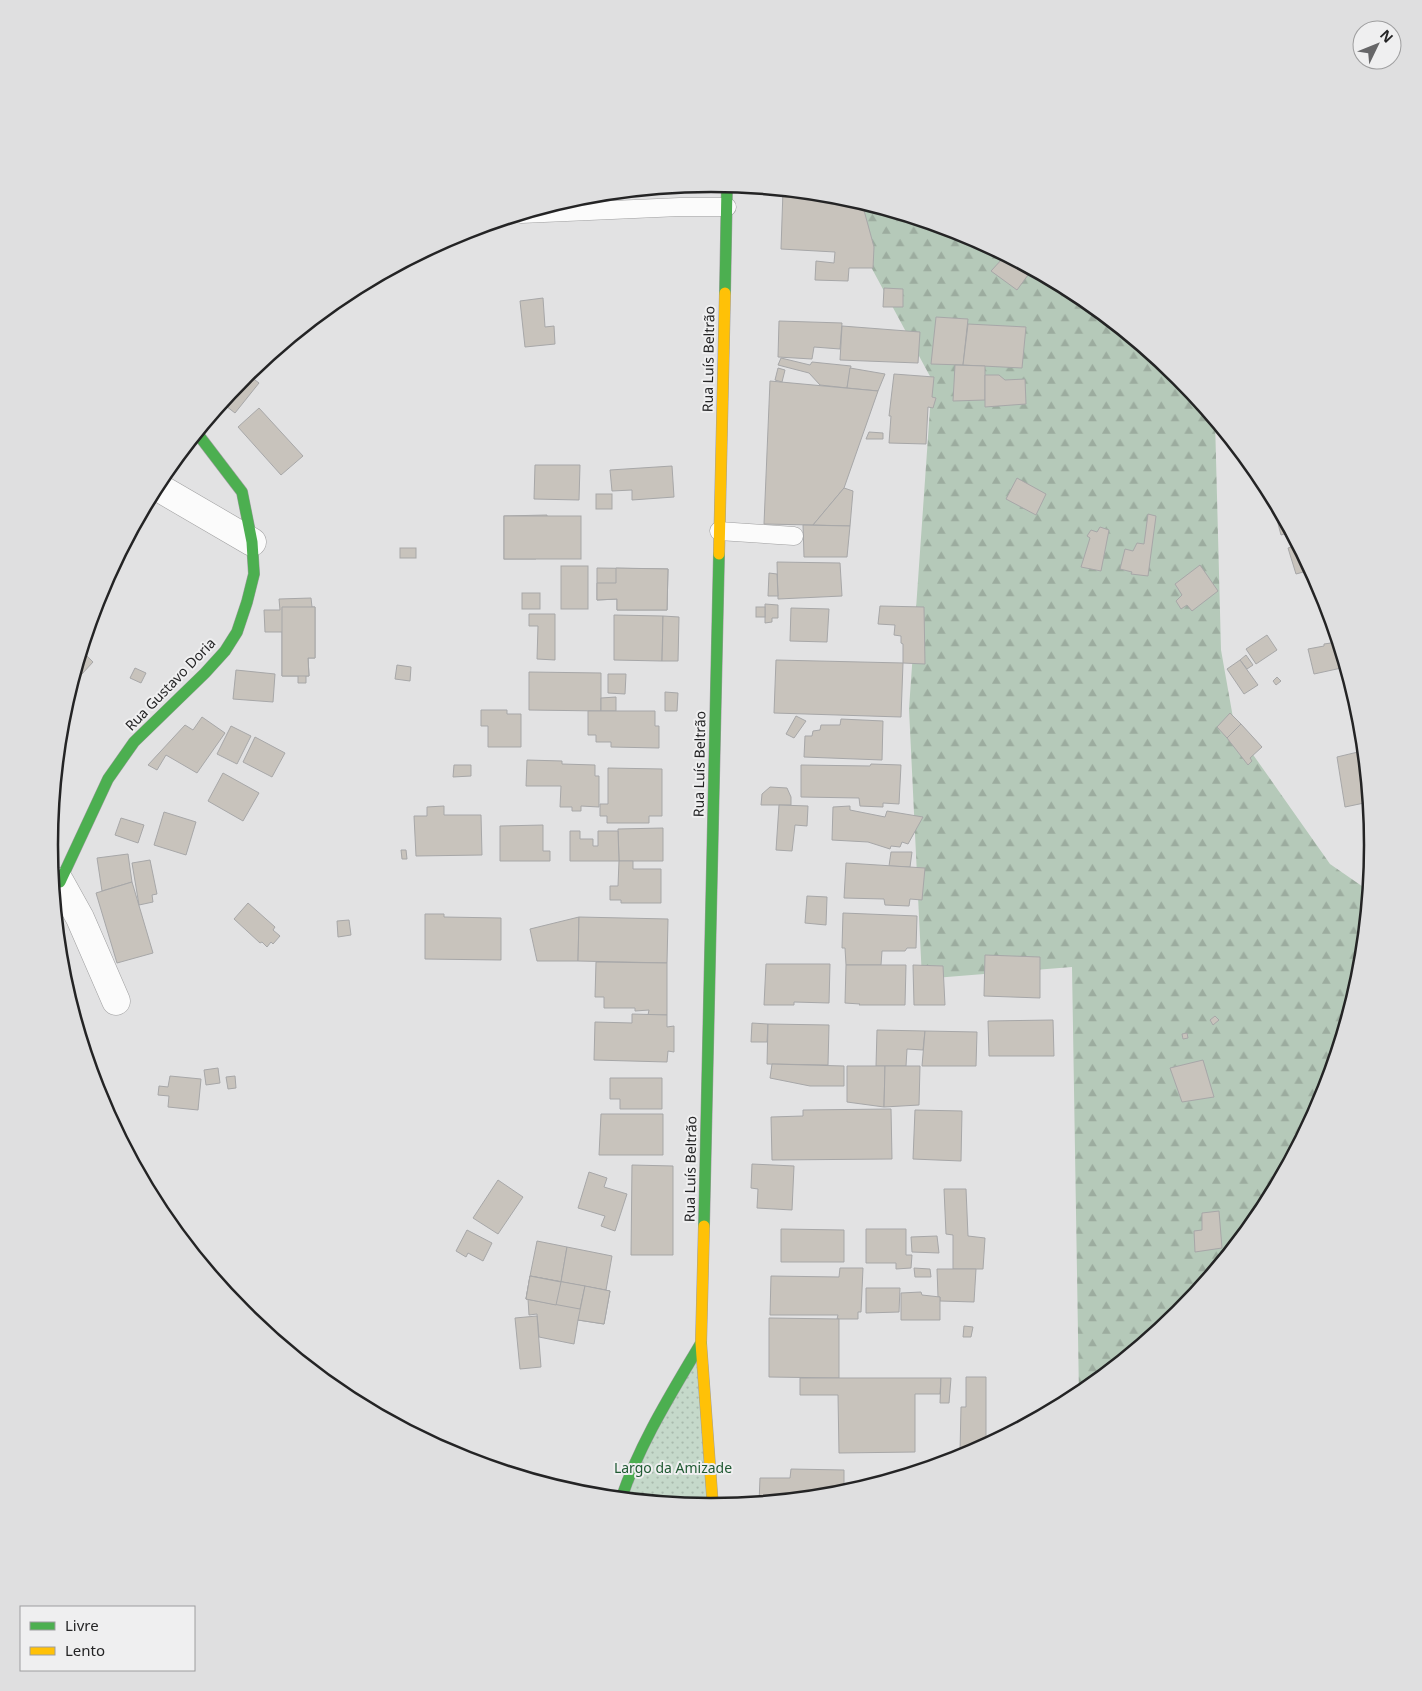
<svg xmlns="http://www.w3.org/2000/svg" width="1422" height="1691" viewBox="0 0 1422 1691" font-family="'Noto Sans',sans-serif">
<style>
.forest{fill:url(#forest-firs)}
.park{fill:url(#park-dots)}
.building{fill:#c8c3bc;stroke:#a7a7a8}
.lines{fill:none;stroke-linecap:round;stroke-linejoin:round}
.lane-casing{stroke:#9e9e9f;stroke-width:19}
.street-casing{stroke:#9e9e9f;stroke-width:29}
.fast-casing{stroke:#9e9e9f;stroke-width:12}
.slow-casing{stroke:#9e9e9f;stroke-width:12}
.lane{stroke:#fbfbfb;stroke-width:18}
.street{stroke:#fbfbfb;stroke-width:28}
.fast{stroke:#4caf50;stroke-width:11}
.slow{stroke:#ffc107;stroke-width:11}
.labels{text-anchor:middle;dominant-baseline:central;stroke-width:4;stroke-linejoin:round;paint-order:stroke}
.street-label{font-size:14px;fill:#242425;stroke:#efeff0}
.park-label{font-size:14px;fill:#215a33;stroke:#efeff0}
.rim{fill:none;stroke:#242425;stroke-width:2.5}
</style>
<defs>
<pattern id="forest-firs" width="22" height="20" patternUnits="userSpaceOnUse" patternTransform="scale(1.25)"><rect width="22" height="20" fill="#b5c9b9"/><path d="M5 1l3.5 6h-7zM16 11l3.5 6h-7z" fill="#9cac9f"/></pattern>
<pattern id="park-dots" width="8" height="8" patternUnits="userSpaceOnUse" patternTransform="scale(1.25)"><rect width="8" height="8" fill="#c5d9ca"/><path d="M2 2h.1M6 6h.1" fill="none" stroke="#a9baad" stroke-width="1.8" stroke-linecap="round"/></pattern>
</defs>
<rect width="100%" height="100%" fill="#e2e2e3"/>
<polygon class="forest" points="862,202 965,234 1079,295 1179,377 1215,420 1221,650 1235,729 1330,864 1369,891 1360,975 1323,1099 1261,1214 1179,1314 1079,1396 1072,967 922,979 909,709 932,380 843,215"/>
<polygon class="park" points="701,1343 711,1508 621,1499"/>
<g class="building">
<polygon points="783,190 818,194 817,198 848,198 862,203 874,247 873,268 849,268 848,281 815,280 816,261 834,263 835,252 781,249"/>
<polygon points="1003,258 1028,275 1017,290 991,271"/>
<polygon points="884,288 903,289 903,307 883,307"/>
<polygon points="543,298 545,327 554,326 555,344 525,347 520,301"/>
<polygon points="936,317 968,319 963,365 931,364"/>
<polygon points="779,321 842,323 840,349 814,347 812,359 778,357"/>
<polygon points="968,324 1026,327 1022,368 963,365"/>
<polygon points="842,326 920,332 918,363 840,360"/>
<polygon points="781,358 810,365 812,362 851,366 847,388 820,385 809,373 778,365"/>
<polygon points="955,365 985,366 985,400 953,401"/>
<polygon points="778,368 785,370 782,382 775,380"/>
<polygon points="850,368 885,374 878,391 847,388"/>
<polygon points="247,374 259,383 235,413 222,403"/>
<polygon points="894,374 934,377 932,397 936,398 933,408 928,407 926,444 889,443 891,416 889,416"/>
<polygon points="985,375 999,375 1005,380 1025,379 1026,404 985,407"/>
<polygon points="770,381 878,391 844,488 813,525 764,524"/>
<polygon points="259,408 303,456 281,475 238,427"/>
<polygon points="869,432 883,433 883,439 866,439"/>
<polygon points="535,465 580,465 579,500 534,499"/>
<polygon points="672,466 674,497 632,500 632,490 612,491 610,470"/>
<polygon points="1017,478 1046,494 1036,515 1006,499"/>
<polygon points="1262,478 1269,492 1262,494 1258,480"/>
<polygon points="844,488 853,491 850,526 813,525"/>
<rect x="596" y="494" width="16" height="15"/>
<polygon points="1277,507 1291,532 1281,535 1274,508"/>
<polygon points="1148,514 1156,516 1148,576 1131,574 1132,572 1120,569 1125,549 1133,551 1137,543 1144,544"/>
<polygon points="547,515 547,541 536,541 536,559 504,559 504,516"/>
<rect x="504" y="516" width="77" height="43"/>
<polygon points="803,525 850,526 847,557 804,557"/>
<polygon points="1100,527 1109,530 1101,571 1081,567 1090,538 1087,536 1091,530 1097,532"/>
<polygon points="1298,545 1311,570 1296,574 1288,548"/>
<rect x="400" y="548" width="16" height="10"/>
<polygon points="777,562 840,563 842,596 778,599"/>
<polygon points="1200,565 1218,591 1192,611 1187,605 1181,609 1176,601 1182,595 1175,584"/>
<rect x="561" y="566" width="27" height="43"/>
<polygon points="597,568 668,569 667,610 617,610 617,599 597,600"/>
<polygon points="616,568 668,569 667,610 617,610 617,599 597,600 597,583 616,583"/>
<polygon points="769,573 777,574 778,596 768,596"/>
<rect x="522" y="593" width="18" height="16"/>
<polygon points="311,598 312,607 315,607 315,658 308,658 309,676 306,676 306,683 298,683 298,676 282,676 282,632 265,632 264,610 280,610 279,599"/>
<polygon points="765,604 778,605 778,618 772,618 772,622 765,623"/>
<polygon points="880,606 924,607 925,664 903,663 903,644 901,643 901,636 894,635 895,625 878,624"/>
<polygon points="282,607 315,607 315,658 308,658 309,676 282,676"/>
<rect x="756" y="607" width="9" height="10"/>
<polygon points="791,608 829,609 827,642 790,641"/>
<polygon points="529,614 555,614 555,660 537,659 538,626 529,626"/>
<polygon points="614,615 663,616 662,661 614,660"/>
<polygon points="663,616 679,617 678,661 662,661"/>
<polygon points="1267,635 1277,650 1256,664 1246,649"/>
<polygon points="1338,642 1346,667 1314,674 1308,649 1324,646 1324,644"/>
<polygon points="84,653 93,662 71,686 79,657"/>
<polygon points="1246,655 1253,665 1247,669 1240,660"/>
<polygon points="776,660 903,663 901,717 774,713"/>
<polygon points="1240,660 1258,685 1244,694 1227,669"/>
<polygon points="397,665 411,667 410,681 395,679"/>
<polygon points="135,668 146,673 141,683 130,678"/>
<polygon points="236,670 275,674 273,702 233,699"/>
<polygon points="529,672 601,673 601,711 529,710"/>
<polygon points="608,674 626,674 625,694 608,693"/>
<polygon points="1277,677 1281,681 1276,685 1273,681"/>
<polygon points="665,692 678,693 677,711 665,711"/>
<polygon points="616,697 616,711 601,711 601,698"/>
<polygon points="481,710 507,710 507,714 521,714 521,747 488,747 488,726 481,726"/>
<polygon points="588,711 655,711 655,726 659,726 659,748 611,747 611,742 596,742 596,735 588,735"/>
<polygon points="1230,713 1241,724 1227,738 1217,727"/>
<polygon points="796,716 806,721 794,738 786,734"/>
<polygon points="202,717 225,733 197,773 166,755 157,770 148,765 185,725 193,730"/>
<polygon points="841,719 883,721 882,760 804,757 805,736 812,736 813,731 820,730 821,725 840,725"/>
<polygon points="1241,724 1262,747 1250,758 1252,761 1248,765 1227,738"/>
<polygon points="231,726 251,736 237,764 217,754"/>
<polygon points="255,737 285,753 272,777 243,762"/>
<polygon points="1362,751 1369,802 1345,807 1337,757"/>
<polygon points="58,755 63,759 57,767"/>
<polygon points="527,760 562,761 562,764 595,765 595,776 599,776 599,807 581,806 581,811 572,811 572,807 560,807 561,786 526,786"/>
<polygon points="871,764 901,765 899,804 883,803 883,807 860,806 859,798 801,797 801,765 870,766"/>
<polygon points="454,765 471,765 471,776 453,777"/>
<polygon points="608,768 662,769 662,816 649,816 649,823 607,823 607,816 600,816 600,804 608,804"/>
<polygon points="223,773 259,793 243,821 208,801"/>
<polygon points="770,787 787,788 791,797 791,805 761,805 762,794"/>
<polygon points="779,805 808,806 807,826 795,825 792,851 776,850"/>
<polygon points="444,806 444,815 481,815 482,855 416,856 414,816 427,816 427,807"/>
<polygon points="850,806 850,810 885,817 887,811 923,817 908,844 902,842 900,847 891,846 890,849 868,842 832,840 833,807"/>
<polygon points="164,812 196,822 186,855 154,845"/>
<polygon points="121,818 144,825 138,843 115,835"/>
<polygon points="543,825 543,851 550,851 550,861 500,861 500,826"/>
<polygon points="663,828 663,861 619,861 618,829"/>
<polygon points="570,831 580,831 580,839 593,839 593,846 598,846 598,831 618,831 619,861 570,861"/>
<polygon points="401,850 406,850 407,859 402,859"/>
<polygon points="891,852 912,852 910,867 889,866"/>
<polygon points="128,854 132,882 102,891 97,858"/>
<polygon points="150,860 157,894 152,895 153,902 139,905 132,863"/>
<polygon points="619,861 633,861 633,869 661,869 661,903 621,903 621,900 610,900 610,886 618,886"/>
<polygon points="846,863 925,868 922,900 910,899 909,906 885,905 884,899 844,898"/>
<polygon points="132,882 153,953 117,963 96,893"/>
<polygon points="807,896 827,897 826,925 805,923"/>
<polygon points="248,903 275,927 273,930 280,936 273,944 271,942 267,947 262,942 260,943 234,919"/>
<polygon points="843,913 917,916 916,948 907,948 905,951 882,951 881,965 846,965 845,948 842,948"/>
<polygon points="425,914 444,914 444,917 501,918 501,960 425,959"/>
<polygon points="579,917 578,961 537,961 530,929"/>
<polygon points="579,917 668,919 667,963 578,961"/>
<polygon points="349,920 351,935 338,937 337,921"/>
<polygon points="985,955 1040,957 1040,998 984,996"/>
<polygon points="596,962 667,963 667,1015 648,1015 649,1010 635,1011 635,1008 604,1008 604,997 595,997"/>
<polygon points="766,964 830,964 829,1003 794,1002 794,1005 764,1005"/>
<polygon points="846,965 906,965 905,1005 859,1005 860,1004 845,1003"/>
<polygon points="913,965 943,966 945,1005 914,1005"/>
<polygon points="632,1014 667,1015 667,1027 674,1026 674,1052 668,1051 667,1062 594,1060 595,1022 632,1023"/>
<polygon points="1215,1016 1219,1020 1213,1025 1210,1020"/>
<polygon points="1053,1020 1054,1056 989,1056 988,1021"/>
<polygon points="752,1023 768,1024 767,1042 751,1042"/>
<polygon points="768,1024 829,1025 828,1065 767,1064"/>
<polygon points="877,1030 925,1031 923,1050 907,1049 906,1066 876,1066"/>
<polygon points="925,1031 977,1032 976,1066 922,1066"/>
<polygon points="1187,1033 1188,1038 1183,1039 1182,1034"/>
<polygon points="1203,1060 1214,1097 1182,1102 1170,1068"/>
<polygon points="772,1064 844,1066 844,1086 810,1086 770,1078"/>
<polygon points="847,1066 885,1066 884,1107 847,1102"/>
<polygon points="885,1066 920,1066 919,1105 884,1107"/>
<polygon points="218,1068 220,1083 206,1085 204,1070"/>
<polygon points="170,1076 201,1079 198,1110 168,1107 169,1096 158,1095 159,1086 168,1087"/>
<polygon points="235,1076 236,1088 228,1089 226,1077"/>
<polygon points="610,1078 662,1078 662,1109 620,1109 620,1099 610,1099"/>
<polygon points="891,1109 892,1159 772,1160 771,1117 803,1116 803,1110"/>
<polygon points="915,1110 962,1111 961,1161 913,1159"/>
<polygon points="601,1114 663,1114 663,1155 599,1155"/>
<polygon points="752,1164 794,1166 792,1210 757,1208 758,1189 751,1188"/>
<polygon points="632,1165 673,1166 673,1255 631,1255"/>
<polygon points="589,1172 607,1178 604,1187 627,1194 615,1231 601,1226 605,1216 578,1208"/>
<polygon points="498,1180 523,1197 498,1234 473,1218"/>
<polygon points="944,1189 966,1189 968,1236 985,1238 983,1269 953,1269 953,1235 946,1234"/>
<polygon points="1219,1211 1222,1248 1195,1252 1194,1231 1202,1230 1202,1213"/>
<polygon points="781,1229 844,1230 844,1262 781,1262"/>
<polygon points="866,1229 906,1229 906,1255 912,1255 911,1268 896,1269 896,1263 866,1263"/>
<polygon points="467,1230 492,1243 483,1261 468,1253 466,1257 456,1251"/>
<polygon points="937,1236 939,1253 912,1252 911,1237"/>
<polygon points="537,1241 567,1247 561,1282 530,1276"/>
<polygon points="567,1247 612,1256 606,1290 561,1282"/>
<polygon points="840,1268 863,1268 861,1312 858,1312 858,1319 837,1319 838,1315 770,1315 771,1276 839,1277"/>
<polygon points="914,1268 930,1269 931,1277 915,1277"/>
<polygon points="937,1269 976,1269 974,1302 940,1301 940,1297 938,1297"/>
<polygon points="1214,1272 1203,1284 1200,1278"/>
<polygon points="530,1276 610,1291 604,1324 578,1320 574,1344 539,1337 537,1314 529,1315 528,1299 526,1299"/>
<polygon points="530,1276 585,1286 580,1309 526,1299"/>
<polygon points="530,1276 561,1282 556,1305 526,1299"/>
<polygon points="585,1286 610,1291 604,1324 578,1320"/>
<polygon points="866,1288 900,1288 899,1312 866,1313"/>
<polygon points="921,1292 922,1295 940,1297 940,1320 901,1320 901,1293"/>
<polygon points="537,1316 541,1367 520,1369 515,1318"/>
<polygon points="769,1318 839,1319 839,1378 769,1377"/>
<polygon points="964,1326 973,1327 971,1337 963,1337"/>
<polygon points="966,1377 986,1377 986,1446 965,1457 966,1452 960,1452 961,1407 966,1407"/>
<polygon points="800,1378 941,1378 940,1394 915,1394 915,1452 839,1453 838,1395 800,1395"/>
<polygon points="941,1378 951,1378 949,1403 940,1403"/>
<polygon points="791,1469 844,1470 844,1494 759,1503 760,1478 790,1478"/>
<polygon points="883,1475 897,1476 897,1478 883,1482"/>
</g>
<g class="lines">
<defs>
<g id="lane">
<polyline points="521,214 680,207 727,207"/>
<polyline points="719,531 794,536"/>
</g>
<g id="street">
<polyline points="156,486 252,542"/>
<polyline points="60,882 80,918 116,1001"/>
</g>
<g id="fast">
<polyline points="725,293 727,185"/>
<polyline points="51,867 60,882 108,779 134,742 205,673 225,651 237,632 247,602 254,574 252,542 242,492 197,433"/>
<polyline points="704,1226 719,554"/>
<path d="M621,1499C640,1443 671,1394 701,1343"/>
</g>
<g id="slow">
<polyline points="719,554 725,293"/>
<polyline points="704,1226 701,1343 713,1508"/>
</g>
</defs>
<use href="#lane" class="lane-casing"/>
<use href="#street" class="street-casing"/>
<use href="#fast" class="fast-casing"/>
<use href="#slow" class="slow-casing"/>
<use href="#lane" class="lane"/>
<use href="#street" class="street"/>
<use href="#fast" class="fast"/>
<use href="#slow" class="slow"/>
</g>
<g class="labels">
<g class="street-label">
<text transform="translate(708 359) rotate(-89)">Rua Luís Beltrão</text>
<text transform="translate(170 684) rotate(-46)">Rua Gustavo Doria</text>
<text transform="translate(699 764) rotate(-89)">Rua Luís Beltrão</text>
<text transform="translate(690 1169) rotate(-89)">Rua Luís Beltrão</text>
</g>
<g class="park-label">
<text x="673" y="1467">Largo da Amizade</text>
</g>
</g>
<path d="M0 0H1422V1691H0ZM58 845a653 653 0 1 1 1306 0a653 653 0 1 1-1306 0Z" fill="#dfdfe0" fill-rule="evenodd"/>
<path class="rim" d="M58 845a653 653 0 1 1 1306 0a653 653 0 1 1-1306 0Z"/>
<rect x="20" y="1606" width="175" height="65" fill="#efeff0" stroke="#9e9e9f"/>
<rect x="30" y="1622" width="25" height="8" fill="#4caf50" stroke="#9e9e9f"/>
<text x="65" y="1631" font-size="15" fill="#242425">Livre</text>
<rect x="30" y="1647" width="25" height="8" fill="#ffc107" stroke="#9e9e9f"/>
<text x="65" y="1656" font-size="15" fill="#242425">Lento</text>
<g transform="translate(1377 45) rotate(47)"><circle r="24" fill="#efeff0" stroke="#9e9e9f"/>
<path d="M0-4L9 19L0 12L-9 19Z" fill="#666668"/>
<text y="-8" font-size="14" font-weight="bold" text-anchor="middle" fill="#242425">N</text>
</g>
</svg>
